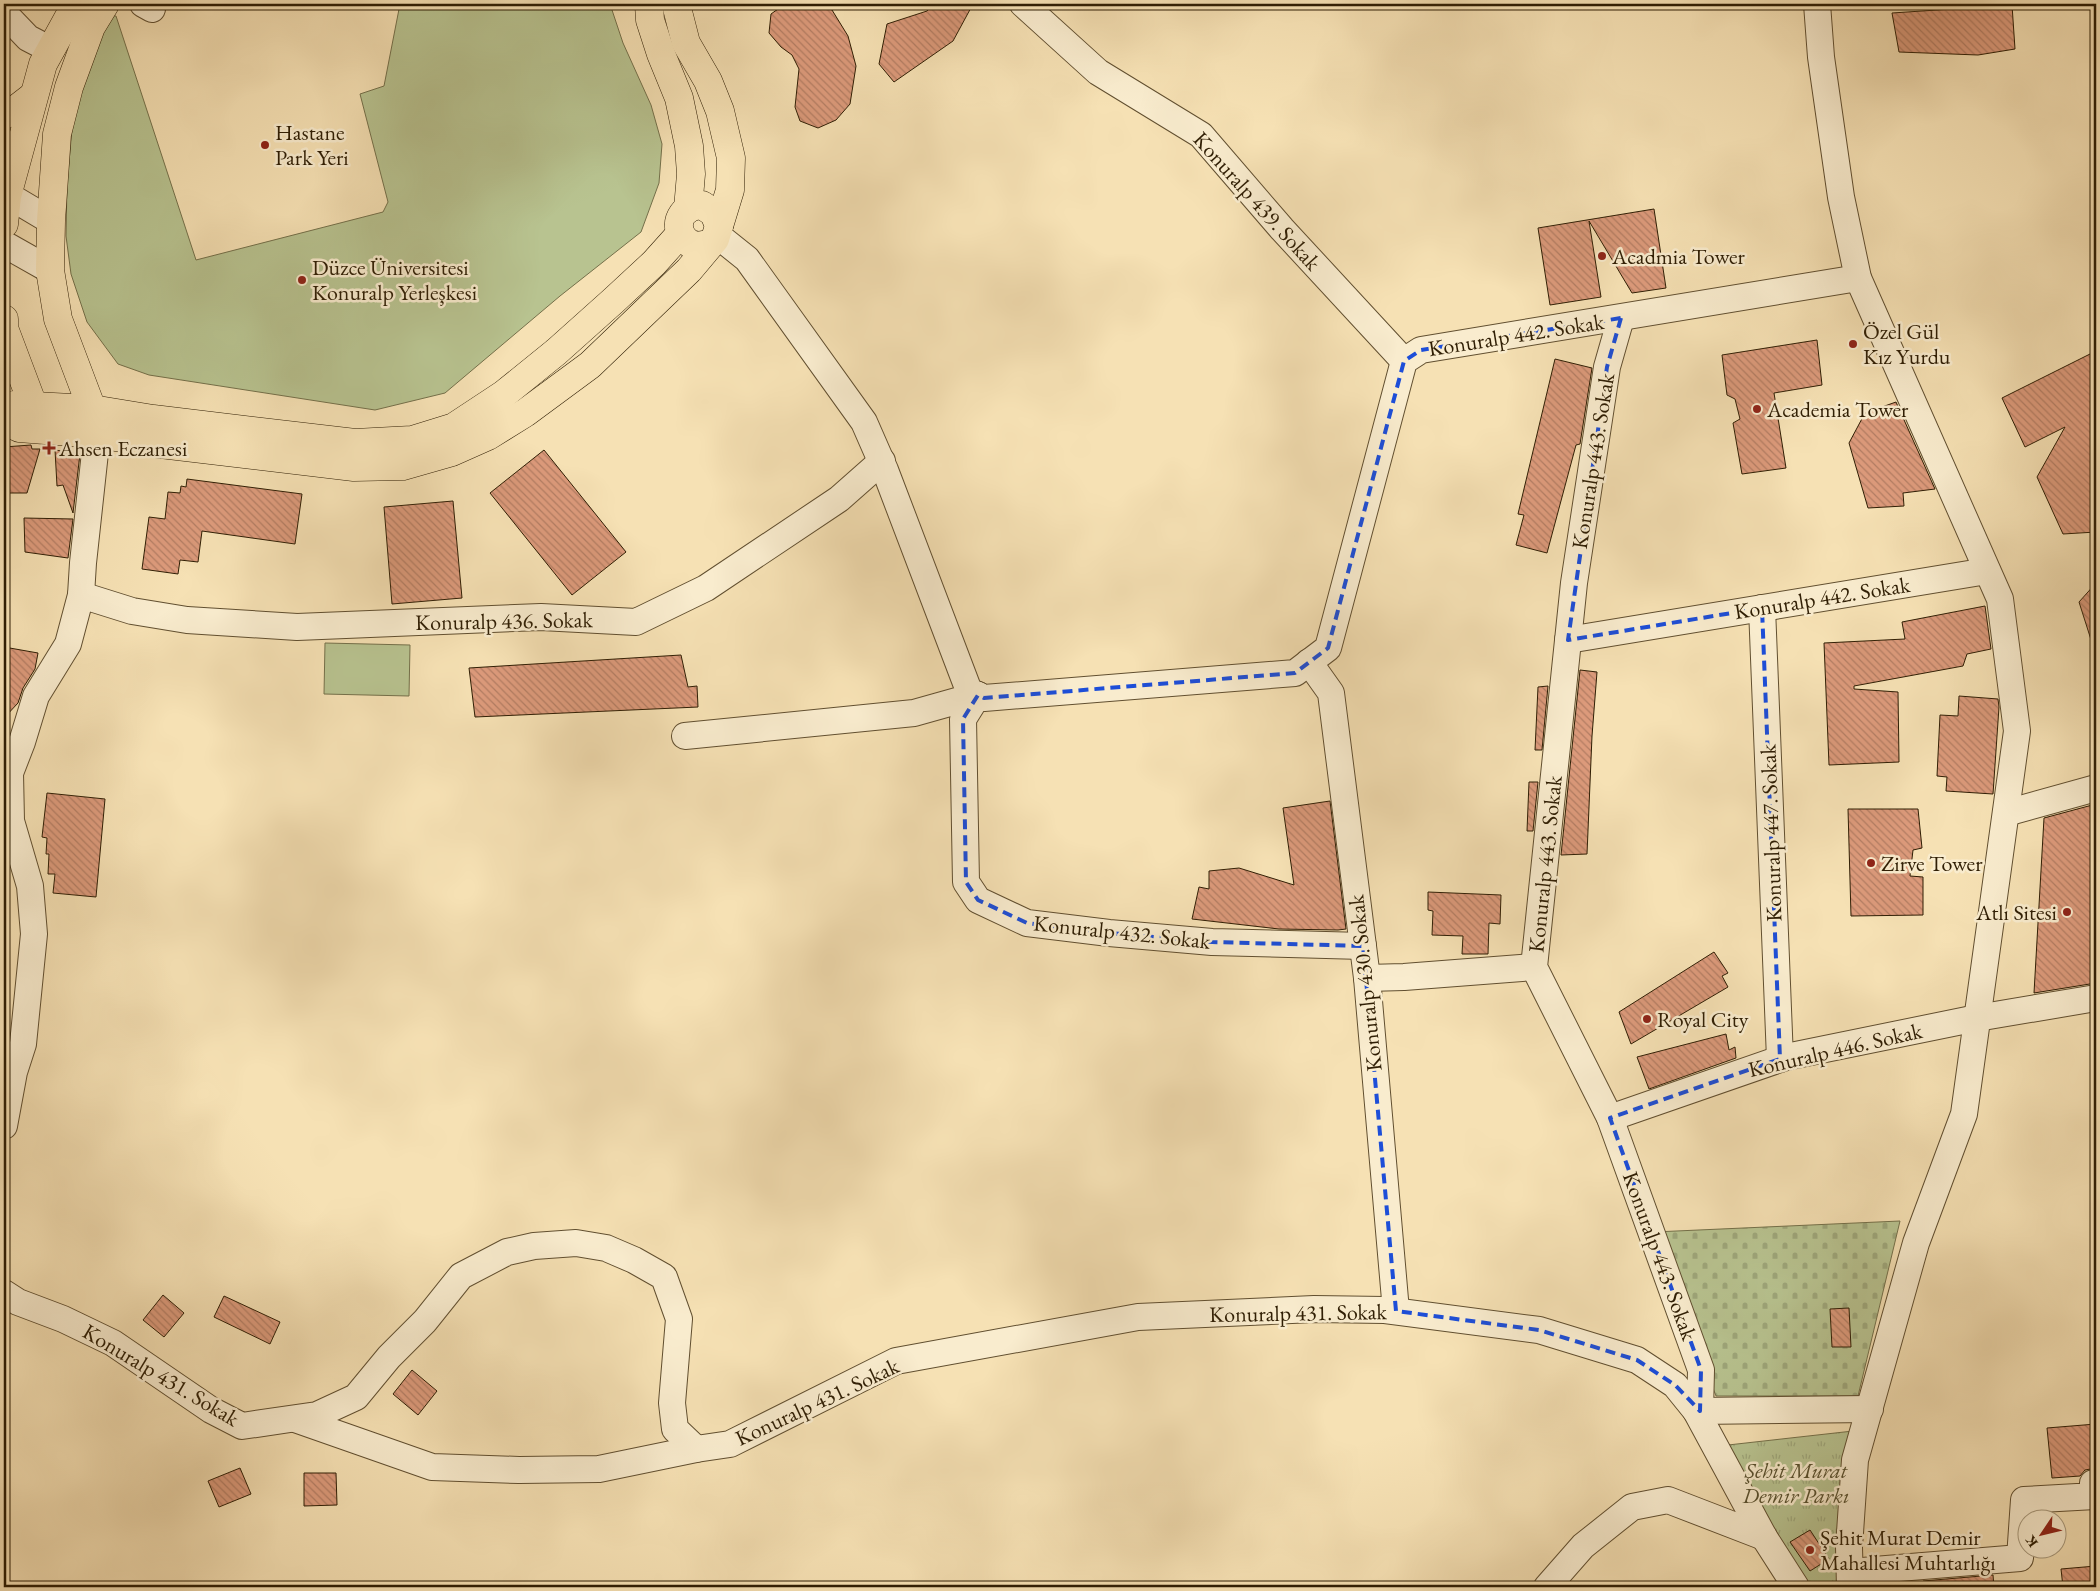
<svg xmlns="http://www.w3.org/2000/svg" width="2100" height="1591" viewBox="0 0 2100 1591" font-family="'EB Garamond',serif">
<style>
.green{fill:#b8c390;stroke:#74704a}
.cemetery{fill:url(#cemetery-stones);stroke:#74704a}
.park{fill:url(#park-tufts);stroke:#74704a}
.building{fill:url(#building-back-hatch);stroke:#2f1e04}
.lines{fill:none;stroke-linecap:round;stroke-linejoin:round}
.minor-casing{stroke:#614f30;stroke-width:28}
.major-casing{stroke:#2f1e04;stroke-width:29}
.minor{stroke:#f9ecce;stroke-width:26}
.major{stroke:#f6e1b4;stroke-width:28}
.marked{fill:none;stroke:#1d4ed8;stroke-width:4;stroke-dasharray:10 6;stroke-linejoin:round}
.poi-dot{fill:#8f2418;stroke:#f9ecce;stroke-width:2}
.labels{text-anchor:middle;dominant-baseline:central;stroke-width:5;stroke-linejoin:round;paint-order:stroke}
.poi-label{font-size:22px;fill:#2f1e04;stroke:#f9ecce;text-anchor:start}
.street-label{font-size:22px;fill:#2f1e04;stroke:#f9ecce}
.park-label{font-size:22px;font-style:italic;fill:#58502e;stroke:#f9ecce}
</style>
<defs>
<pattern id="cemetery-stones" width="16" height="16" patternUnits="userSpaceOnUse" patternTransform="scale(1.25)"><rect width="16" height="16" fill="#b8c390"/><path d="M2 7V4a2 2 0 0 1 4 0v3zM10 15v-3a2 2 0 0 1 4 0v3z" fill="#9ea77b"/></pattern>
<pattern id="park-tufts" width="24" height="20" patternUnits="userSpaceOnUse" patternTransform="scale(1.25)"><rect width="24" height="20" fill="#b8c390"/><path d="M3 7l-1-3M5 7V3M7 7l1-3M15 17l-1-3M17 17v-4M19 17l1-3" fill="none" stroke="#9ea77b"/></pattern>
<pattern id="building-back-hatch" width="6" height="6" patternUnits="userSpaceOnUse" patternTransform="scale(1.25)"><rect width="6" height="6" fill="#dc9a7b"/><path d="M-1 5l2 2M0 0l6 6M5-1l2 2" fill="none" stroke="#b37d63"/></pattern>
</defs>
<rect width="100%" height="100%" fill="#f6e1b4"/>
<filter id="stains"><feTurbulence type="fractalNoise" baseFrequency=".004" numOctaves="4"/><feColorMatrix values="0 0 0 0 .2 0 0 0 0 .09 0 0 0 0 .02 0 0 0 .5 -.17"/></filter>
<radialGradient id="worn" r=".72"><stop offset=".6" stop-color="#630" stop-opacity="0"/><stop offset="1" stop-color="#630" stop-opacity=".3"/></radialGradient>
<g class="green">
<polygon points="400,4 610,4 623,43 651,105 662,144 659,183 641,232 560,296 445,393 375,410 149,375 118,364 87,322 71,274 66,236 67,184 72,129 83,70 108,15 116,16 196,260 383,212 388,202 360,94 384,86"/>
<polygon points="325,643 410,645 409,696 324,694"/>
</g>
<polygon class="cemetery" points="1900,1221 1858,1396 1716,1396 1654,1232"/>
<polygon class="park" points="1853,1431 1839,1587 1807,1587 1785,1557 1728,1445"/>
<g class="building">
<polygon points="785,4 822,4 832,10 848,36 856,66 850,104 836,120 818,128 800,121 795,107 799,69 792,55 781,47 769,33 771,14"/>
<polygon points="933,4 973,4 953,41 894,82 879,64 887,24 927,11"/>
<polygon points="2012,5 2015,49 1978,55 1899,52 1892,13"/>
<polygon points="1654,209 1666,288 1632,293 1589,221 1601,297 1550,305 1538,228"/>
<polygon points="1817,340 1822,385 1774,393 1786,468 1742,474 1733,423 1740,419 1735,399 1727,395 1722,355"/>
<polygon points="2096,351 2096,532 2063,534 2037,477 2065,427 2025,447 2002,398"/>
<polygon points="1555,359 1592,368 1580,444 1576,445 1547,553 1516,545 1524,515 1518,514"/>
<polygon points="1896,402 1935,489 1903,493 1904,506 1868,508 1849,443 1865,413"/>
<polygon points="31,445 32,449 40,449 27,493 4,493 4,447"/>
<polygon points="55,450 80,454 73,513 63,485 57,486"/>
<polygon points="544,450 626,552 572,595 490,493"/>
<polygon points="187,479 302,494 295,544 202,531 198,562 180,560 178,574 142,569 149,517 165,519 168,492 180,493 181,486 186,487"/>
<polygon points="453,501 462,598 392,604 384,507"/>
<polygon points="24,518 73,519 68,558 25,552"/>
<polygon points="2096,583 2096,645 2093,646 2079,602"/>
<polygon points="1985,606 1991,649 1967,654 1963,666 1854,686 1854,689 1898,692 1899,762 1829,765 1824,643 1905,639 1902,622"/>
<polygon points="4,647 38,653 35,669 23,688 18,703 4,718"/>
<polygon points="681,655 688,687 697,686 698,707 475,717 469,668"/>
<polygon points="1580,670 1597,672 1592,736 1587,854 1561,855"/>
<polygon points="1548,686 1542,750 1535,750 1538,687"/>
<polygon points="1959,696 1998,699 1999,707 1993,794 1946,791 1947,777 1937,776 1940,715 1958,716"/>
<polygon points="1529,782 1538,782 1533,831 1527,831"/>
<polygon points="47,793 105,799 96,897 53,893 55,874 48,874 49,854 46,854 47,838 42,837"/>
<polygon points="1330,801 1346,929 1338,930 1279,929 1192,919 1199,887 1209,889 1209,871 1239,868 1294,885 1283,808"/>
<polygon points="2096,804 2096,983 2034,993 2044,818"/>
<polygon points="1848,809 1918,809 1922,848 1913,850 1910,876 1923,877 1923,915 1851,916"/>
<polygon points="1428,892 1501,895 1500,924 1489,923 1488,954 1462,954 1463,936 1432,935 1433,911 1428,910"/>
<polygon points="1714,952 1728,973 1722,976 1728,987 1631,1044 1619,1012"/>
<polygon points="1726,1034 1729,1050 1735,1047 1736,1058 1649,1089 1637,1057"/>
<polygon points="163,1295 184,1313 164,1337 143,1320"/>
<polygon points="224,1296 280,1322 270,1344 214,1317"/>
<polygon points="1849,1308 1851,1347 1832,1347 1830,1309"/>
<polygon points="412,1370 437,1391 418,1415 393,1394"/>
<polygon points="2096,1424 2096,1468 2085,1470 2080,1476 2052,1478 2047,1428"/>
<polygon points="240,1468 251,1494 219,1507 208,1481"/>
<polygon points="304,1473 336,1473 337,1505 304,1506"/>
<polygon points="1810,1530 1829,1559 1810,1571 1790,1542"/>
<polygon points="2096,1566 2096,1587 2063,1587 2061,1569"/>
<polygon points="1993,1575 1994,1587 1923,1587 1923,1581"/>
</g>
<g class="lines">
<defs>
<g id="minor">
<polyline points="143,4 152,9"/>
<polyline points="1023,4 1098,72 1201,135 1282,229 1404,361"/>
<polyline points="1817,4 1821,57 1841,197 1858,278 2000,599 2017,731 1964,1114 1916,1243 1855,1460 1849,1547 1850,1587"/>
<polyline points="4,13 28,38 51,50"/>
<polyline points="4,193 51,221"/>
<polyline points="717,235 747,259 864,422 885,470 969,691 984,698 1295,673 1328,648 1404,361 1421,350 1858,278"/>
<polyline points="4,244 50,270"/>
<polyline points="1621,318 1607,367 1574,583 1534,967 1610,1118 1701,1370 1700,1411"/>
<polyline points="81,595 132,611 187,620 297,627 541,617 636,622 706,588 839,499 882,461"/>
<polyline points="1762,608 1780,1059"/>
<polyline points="1568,640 1987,571"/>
<polyline points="1309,662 1331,693 1367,978 1396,1311"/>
<polyline points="978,695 963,719 966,882 978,900 1027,923 1109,933 1212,942 1363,946"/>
<polyline points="685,736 914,713 978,695"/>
<polyline points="2006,813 2096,788"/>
<polyline points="1367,978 1404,977 1534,967"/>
<polyline points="1610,1118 1786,1057 1977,1018 2096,998"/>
<polyline points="4,1126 14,1072 23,1044 34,934 30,886 11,821 10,773 22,742 36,696 68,644 81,595 83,563 97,434"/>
<polyline points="4,1293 18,1302 63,1319 113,1343 211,1410 242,1426 317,1415 356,1397 389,1357 425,1321 461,1276 507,1252 534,1246 576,1243 606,1248 634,1260 664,1277 679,1319 672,1403 675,1429 696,1449 730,1444 896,1361 1138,1317 1314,1309 1385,1310 1539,1330 1637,1360 1675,1385 1696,1411 1764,1537 1796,1587"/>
<polyline points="1696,1411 1870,1409"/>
<polyline points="295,1419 432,1467 519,1470 599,1469 696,1449"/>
<polyline points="1850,1572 2020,1558 2024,1500 2095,1496 2093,1483 2096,1483"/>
<polyline points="1547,1587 1583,1546 1632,1507 1668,1500 1764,1537"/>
</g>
<g id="major">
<polyline points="649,4 650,20 661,54 679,98 689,146 691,174 688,209"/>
<polyline points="676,4 686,43 708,81 720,111 731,158 730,190 719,226"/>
<polyline points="4,115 15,110 33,96"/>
<polyline points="4,224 7,196 43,64 76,4"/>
<polyline points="4,319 4,328 39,421"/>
<polyline points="4,410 14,405 92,409 153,419 355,443 412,440 454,427 504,394 556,352 613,301 654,263 680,234"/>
<path d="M4,420L19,428L97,434L152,443L354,467L403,466L452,452L488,436L525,413L590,365L689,270L715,239L719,226L714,213L702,205C664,207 677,259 712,242"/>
<polyline points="95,426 92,409 58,319 50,270 51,221 57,134 69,87 91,27 105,4"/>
</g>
</defs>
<use href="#minor" class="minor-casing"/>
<use href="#major" class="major-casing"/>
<use href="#minor" class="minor"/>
<use href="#major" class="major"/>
</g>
<path class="marked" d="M1621,318L1607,367L1568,640L1762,608L1780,1059L1610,1118L1701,1370L1700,1411L1675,1385L1637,1360L1539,1330L1396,1311L1363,946L1212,942L1109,933L1027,923L978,900L966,882L963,719L978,695L984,698L1295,673L1328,648L1404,361L1421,350Z"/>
<g class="poi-dot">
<circle cx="265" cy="145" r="5"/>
<circle cx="1602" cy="256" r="5"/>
<circle cx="302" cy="280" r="5"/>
<circle cx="1853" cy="344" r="5"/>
<circle cx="1757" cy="409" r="5"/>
<path d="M46.5 440.5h5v5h5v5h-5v5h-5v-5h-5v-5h5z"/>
<circle cx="1871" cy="863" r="5"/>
<circle cx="2067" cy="912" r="5"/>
<circle cx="1647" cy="1019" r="5"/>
<circle cx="1810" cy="1550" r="5"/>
</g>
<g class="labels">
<g class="poi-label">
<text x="275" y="132">Hastane<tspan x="275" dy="25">Park Yeri</tspan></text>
<text x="1612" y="256">Acadmia Tower</text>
<text x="312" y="267">Düzce Üniversitesi<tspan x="312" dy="25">Konuralp Yerleşkesi</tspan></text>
<text x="1863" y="331">Özel Gül<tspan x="1863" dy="25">Kız Yurdu</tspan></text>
<text x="1767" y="409">Academia Tower</text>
<text x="59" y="448">Ahsen Eczanesi</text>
<text x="1881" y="863">Zirve Tower</text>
<text x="2057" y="912" text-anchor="end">Atlı Sitesi</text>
<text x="1657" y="1019">Royal City</text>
<text x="1820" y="1537">Şehit Murat Demir<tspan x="1820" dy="25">Mahallesi Muhtarlığı</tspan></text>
</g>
<g class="street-label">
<text transform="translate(1257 201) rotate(48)">Konuralp 439. Sokak</text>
<text transform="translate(1516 335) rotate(-9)">Konuralp 442. Sokak</text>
<text transform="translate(1593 461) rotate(-81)">Konuralp 443. Sokak</text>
<text transform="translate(1822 598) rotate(-9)">Konuralp 442. Sokak</text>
<text transform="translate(504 621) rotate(-1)">Konuralp 436. Sokak</text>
<text transform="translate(1771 833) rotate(-92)">Konuralp 447. Sokak</text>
<text transform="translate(1545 864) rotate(-84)">Konuralp 443. Sokak</text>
<text transform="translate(1122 932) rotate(6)">Konuralp 432. Sokak</text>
<text transform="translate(1365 983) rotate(-96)">Konuralp 430. Sokak</text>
<text transform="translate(1835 1050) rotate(-13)">Konuralp 446. Sokak</text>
<text transform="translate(1660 1256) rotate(70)">Konuralp 443. Sokak</text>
<text transform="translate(1298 1313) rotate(-1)">Konuralp 431. Sokak</text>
<text transform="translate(161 1375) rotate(31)">Konuralp 431. Sokak</text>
<text transform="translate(817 1402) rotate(-25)">Konuralp 431. Sokak</text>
</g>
<g class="park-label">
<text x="1796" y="1470">Şehit Murat<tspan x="1796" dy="25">Demir Parkı</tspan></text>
</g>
</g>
<rect width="2100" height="1591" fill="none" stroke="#f6e1b4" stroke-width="20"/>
<rect x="5" y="5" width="2090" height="1581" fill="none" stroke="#2f1e04" stroke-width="2.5"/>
<rect x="10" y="10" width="2080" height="1571" fill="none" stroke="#2f1e04"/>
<g transform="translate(2042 1534) rotate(235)"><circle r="24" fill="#f9ecce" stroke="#a89a7d"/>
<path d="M0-4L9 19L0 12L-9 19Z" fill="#8f2418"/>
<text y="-8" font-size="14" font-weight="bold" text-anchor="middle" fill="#2f1e04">K</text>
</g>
<rect width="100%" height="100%" filter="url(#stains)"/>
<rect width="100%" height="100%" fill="url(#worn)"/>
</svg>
